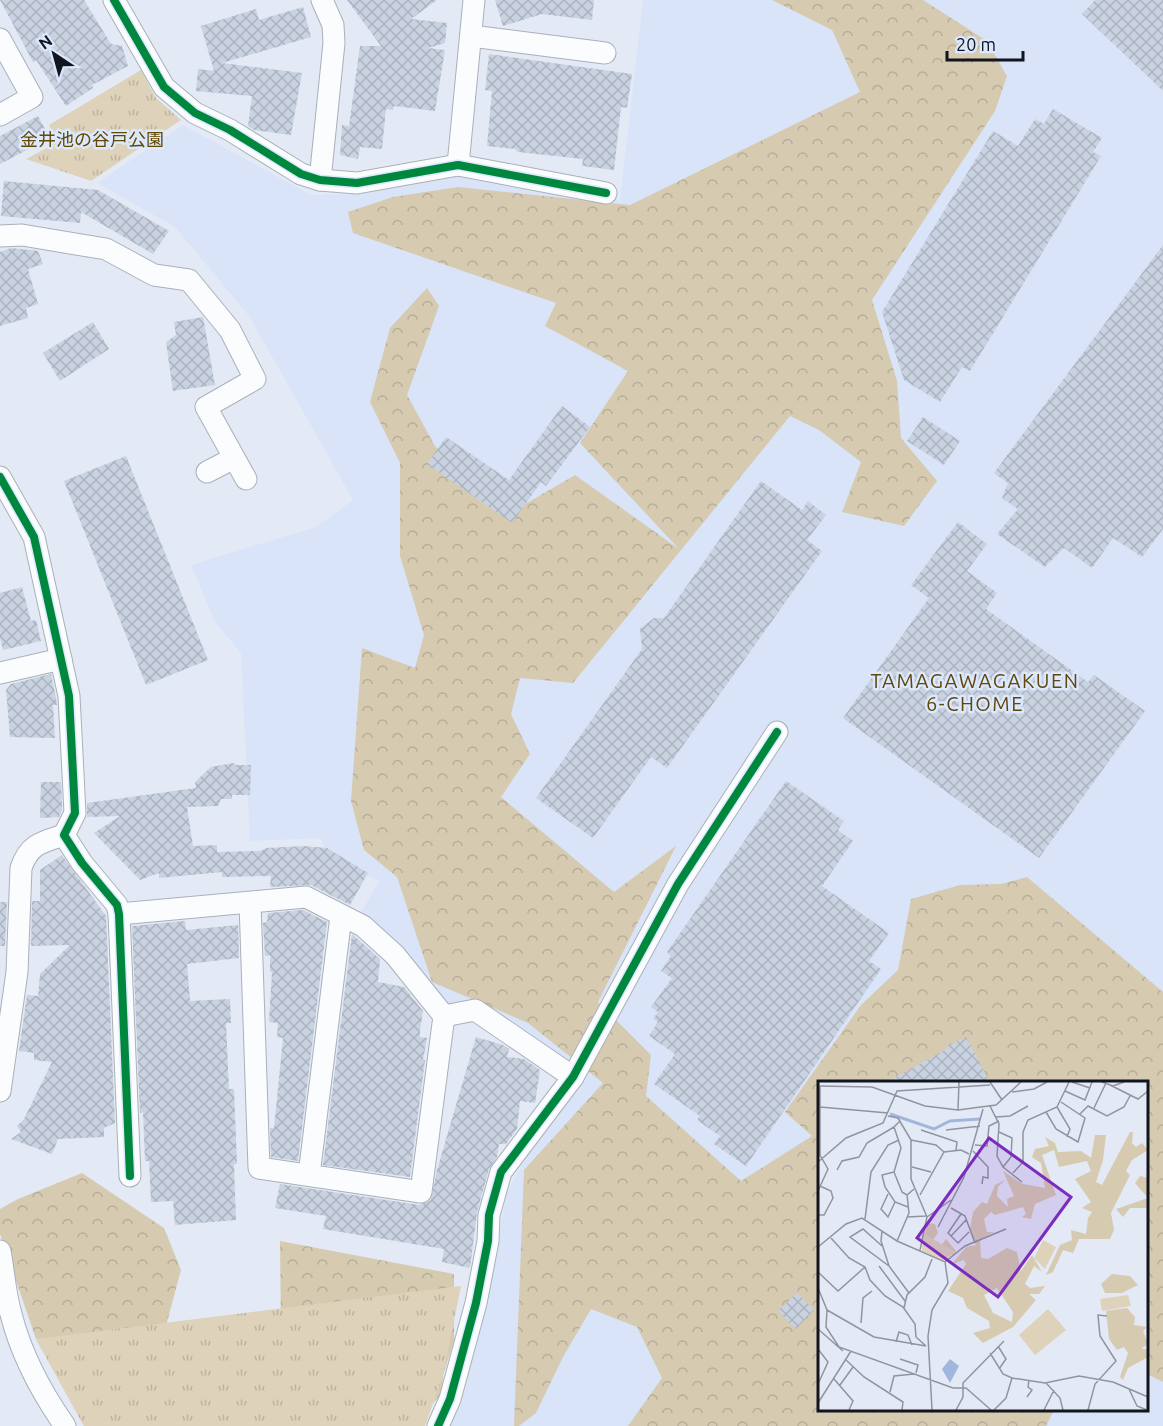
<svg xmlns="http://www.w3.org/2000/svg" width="1163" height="1426" viewBox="0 0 1163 1426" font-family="Ubuntu,'Noto Sans JP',sans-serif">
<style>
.built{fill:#d9e4f9;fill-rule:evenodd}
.forest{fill:url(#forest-crowns)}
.park{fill:url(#park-tufts)}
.building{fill:url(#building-cross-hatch)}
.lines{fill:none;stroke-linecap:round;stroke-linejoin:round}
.minor-casing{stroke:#aab0ba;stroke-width:23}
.minor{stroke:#fbfcfe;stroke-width:21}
.cycleway-casing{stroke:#dbe8fe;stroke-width:11}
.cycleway{stroke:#00873e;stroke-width:8}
.labels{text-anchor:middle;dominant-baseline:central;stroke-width:5;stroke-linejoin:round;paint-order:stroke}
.park-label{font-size:18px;fill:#634800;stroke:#dbe8fe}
.neighbourhood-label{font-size:20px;letter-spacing:1.5px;fill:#60470a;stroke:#dbe8fe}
.inset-river{fill:none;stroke:#a1b6dd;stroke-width:3}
.inset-road{fill:none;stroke:#8f95a0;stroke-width:1.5}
.view{fill:#7b2cbf;fill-opacity:0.15;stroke:#7b2cbf;stroke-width:3}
.inset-edge{fill:none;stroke:#10151e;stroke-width:3}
</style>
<defs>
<pattern id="forest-crowns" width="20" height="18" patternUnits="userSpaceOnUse" patternTransform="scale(1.5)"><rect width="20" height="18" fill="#d6cab1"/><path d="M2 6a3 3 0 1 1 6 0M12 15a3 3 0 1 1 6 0" fill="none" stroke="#b7ad98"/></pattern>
<pattern id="park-tufts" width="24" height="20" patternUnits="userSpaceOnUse" patternTransform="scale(1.5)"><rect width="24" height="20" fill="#ded2bb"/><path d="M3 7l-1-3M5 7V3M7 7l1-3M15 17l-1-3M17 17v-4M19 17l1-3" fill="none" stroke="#bdb3a0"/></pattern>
<pattern id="building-cross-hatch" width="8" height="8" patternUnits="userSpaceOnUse" patternTransform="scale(1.5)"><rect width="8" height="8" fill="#c9d2e0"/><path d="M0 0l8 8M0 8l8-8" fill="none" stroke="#acb3c0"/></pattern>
</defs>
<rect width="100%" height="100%" fill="#e3eaf6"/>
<path class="built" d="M643,0H1163V1426H447L489,1296L506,1195L529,1151L587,1076L477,1001L445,1004L358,918L379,881L326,856L321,838L250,841L241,653L215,622L191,565L316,527L353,500L249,316L175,227L97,183L183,125L311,195L362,194L454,175L620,200ZM820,1082H1146V1410H820Z"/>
<g class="forest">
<polygon points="772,0 923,0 987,41 1007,76 995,111 872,300 897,381 901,438 937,481 904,526 842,512 861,462 819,430 790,416 573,683 520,678 511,714 530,754 501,797 614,892 676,846 598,1002 651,1055 646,1096 741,1181 812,1136 785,1112 861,1005 898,970 911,899 960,885 1001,884 1027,877 1163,992 1163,1382 1147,1374 1146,1082 820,1082 820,1410 1054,1410 1046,1426 628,1426 662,1378 637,1327 591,1309 563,1357 536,1413 519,1426 514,1426 524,1170 603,1083 528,1023 432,982 397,877 364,850 351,801 362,648 415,668 424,635 400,556 400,463 370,402 390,328 427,288 439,306 407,395 435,446 468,484 510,513 575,475 679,549 580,443 628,371 545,326 556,303 353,233 348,212 393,197 458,187 630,205 860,92 832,30"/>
<polygon points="82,1173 164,1228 181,1270 163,1337 281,1333 280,1241 454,1274 454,1341 443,1375 442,1395 406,1426 84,1426 36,1339 0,1234 0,1209 18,1199"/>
</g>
<g class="park">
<polygon points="141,70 156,98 181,120 91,181 26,159 58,142 49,125"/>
<polygon points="461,1286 443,1375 425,1426 84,1426 36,1339"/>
</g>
<g class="building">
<polygon points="0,0 84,0 111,44 122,46 128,66 92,85 93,88 66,106 36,60 33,62"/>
<polygon points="347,0 437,0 411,19 447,23 445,43 428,48 445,50 435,111 394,106 393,110 386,109 382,149 360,147 358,159 340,155 342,125 349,126 360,46 381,46"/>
<polygon points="495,0 594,0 592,20 542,14 503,26"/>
<polygon points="1095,0 1163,0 1163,91 1082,14"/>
<polygon points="303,7 311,37 222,63 302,73 291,135 254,130 248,126 252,96 196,91 198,69 214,71 201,26 256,9 259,20"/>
<polygon points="489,54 632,74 627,108 621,107 614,170 582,166 583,159 518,152 515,149 487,146 492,91 485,90"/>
<polygon points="1053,109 1102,138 1093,152 1101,156 970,371 962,367 940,402 904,380 882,312 993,131 1018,146 1035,119 1044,124"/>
<polygon points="38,116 50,138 0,164 0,136"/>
<polygon points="4,181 98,190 169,231 153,254 81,212 80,223 1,216"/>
<polygon points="1163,245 1163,529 1142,557 1113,538 1092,568 1064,548 1045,567 997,534 1018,509 1002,498 1008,483 994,473"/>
<polygon points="11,248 38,251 43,264 28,269 38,304 26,308 28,318 0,326 0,252"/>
<polygon points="203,317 215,385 173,391 166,342 176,335 174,322"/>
<polygon points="93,322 109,349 60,381 43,353"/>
<polygon points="562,406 590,427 546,486 541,482 512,523 427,464 446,437 509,480"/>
<polygon points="923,417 960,441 944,465 907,441"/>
<polygon points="126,456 208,660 146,685 64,481"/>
<polygon points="761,481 802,510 808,501 826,515 807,540 822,551 667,768 651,757 593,838 536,798 642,649 640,629 654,618 664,618"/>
<polygon points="958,522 987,544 967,571 997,593 986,609 1088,682 1094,675 1145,711 1039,858 843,718 929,598 911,585"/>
<polygon points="22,587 31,621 36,620 41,641 3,650 0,638 0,593"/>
<polygon points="51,674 56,698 57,705 53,705 55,738 10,737 6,690 11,684"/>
<polygon points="233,763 236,765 251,765 250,795 232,795 232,799 221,799 218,806 187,807 193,846 217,845 217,852 261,851 266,848 304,846 327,848 368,873 350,905 311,885 270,887 271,876 222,877 222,872 159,878 159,873 140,880 94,833 120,816 87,817 87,803 196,788 195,782 211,767"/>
<polygon points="786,781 844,821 838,830 853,841 822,886 889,933 869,961 881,969 746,1166 714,1144 720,1136 697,1120 700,1116 654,1084 675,1054 649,1036 658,1022 653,1019 658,1012 651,1007 672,978 661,971 671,956 667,952"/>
<polygon points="41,782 61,782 62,810 59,817 40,818"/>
<polygon points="62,855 106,916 115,1123 104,1128 104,1137 58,1139 52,1154 11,1139 21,1132 17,1126 24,1119 52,1062 34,1060 34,1053 19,1051 27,995 38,996 40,974 70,945 31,946 32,901 40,901 40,870"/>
<polygon points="0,902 7,902 5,946 0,946"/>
<polygon points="303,910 327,922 298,1161 271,1157 270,1128 274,1128 283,1038 277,1037 278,1023 269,1022 272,972 270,972 270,955 265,956 263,923 267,922 268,913"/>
<polygon points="185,921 186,930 238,925 239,958 187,964 190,1001 230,999 231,1023 226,1023 229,1089 234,1089 237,1164 234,1164 236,1220 175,1225 173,1201 151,1202 149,1161 145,1161 143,1112 140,1113 132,926"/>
<polygon points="352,934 380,959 378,982 404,987 423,1011 420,1030 420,1037 427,1038 423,1060 425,1060 410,1177 323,1165"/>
<polygon points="476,1037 503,1045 509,1049 507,1057 524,1059 540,1070 535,1103 520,1101 517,1129 506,1144 499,1144 497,1157 489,1169 477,1212 470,1268 442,1262 444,1249 323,1229 326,1216 275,1208 280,1184 419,1205 431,1200 437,1170"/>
<polygon points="966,1037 990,1083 885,1083 947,1049 946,1047"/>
<polygon points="797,1293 814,1310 796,1329 778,1311"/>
</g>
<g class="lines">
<defs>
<g id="minor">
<polyline points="114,0 164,87 195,113 230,130 301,174 320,180 357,183 458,165 606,193"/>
<polyline points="471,36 605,53"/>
<polyline points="0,39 32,97 0,115"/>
<polyline points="458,165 474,0"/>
<polyline points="320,180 334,43 333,25 322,0"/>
<polyline points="0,236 22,235 106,249 154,275 189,280 230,330 255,379 206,407 246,479"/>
<polyline points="207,472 234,458"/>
<polyline points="0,477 34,537 69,696 75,813 64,835 82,863 117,905 119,914 130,1176"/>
<polyline points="0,673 61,659"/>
<polyline points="250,903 259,1168 421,1192 444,1016"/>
<polyline points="119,914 306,897 363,926 395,955 444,1016 475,1010 573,1077"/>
<path d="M0,1091L17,972L21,868C29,844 42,842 64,835"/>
<polyline points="309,1175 341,916"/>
<path d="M0,1251C4,1272 5,1294 11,1314C21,1354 42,1393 65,1426"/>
<polyline points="438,1426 450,1399 476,1303 488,1241 489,1215 501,1172 573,1077 678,884 777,732"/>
</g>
</defs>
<use href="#minor" class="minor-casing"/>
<use href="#minor" class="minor"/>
<defs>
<g id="cycleway">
<polyline points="114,0 164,87 195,113 230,130 301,174 320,180 357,183 458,165 606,193"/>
<polyline points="0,477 34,537 69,696 75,813 64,835 82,863 117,905 119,914 130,1176"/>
<polyline points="438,1426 450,1399 476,1303 488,1241 489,1215 501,1172 573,1077 678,884 777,732"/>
</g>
</defs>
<use href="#cycleway" class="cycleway-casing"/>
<use href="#cycleway" class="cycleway"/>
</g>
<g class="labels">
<g class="park-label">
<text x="92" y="139">金井池の谷戸公園</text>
</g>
<g class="neighbourhood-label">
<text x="975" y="680">TAMAGAWAGAKUEN<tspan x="975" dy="23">6-CHOME</tspan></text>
</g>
</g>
<g transform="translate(818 1081)">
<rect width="330" height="330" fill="#e3eaf6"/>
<path d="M225,159L238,166L227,188L216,177ZM310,214L313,225L284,230L282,218ZM230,228L248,249L217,274L201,254Z" fill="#ded2bb"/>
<path d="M312,51H315L314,62L318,66L324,62L330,69L314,79L308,90L312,94L293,132L296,149L292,158H261L255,172L245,169L235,191L228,194L242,164L254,159L253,149L268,153L270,137L274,131L264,127L273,121L257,98L273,90L269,80L241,86L236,69L224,74L238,114L217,123L213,138L204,136L208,133L205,126L177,134L173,131L166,138L169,151H176L162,158L163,177L170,178L189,167L199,171L203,190L214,174L224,191L216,185L207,203L212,207L227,205L221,213H211L218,219L195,246L165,262L155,252L172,247L171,240L149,227L145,217L130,210L148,183L146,179L134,183L148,166L158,164L152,148L155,131L164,121L169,123L177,104L187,99L180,106L179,115L190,126L189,118L196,115L185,90L205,103L227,107L223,82L214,76L217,68L231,65L227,56L237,62L240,71L263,70L273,77L277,54H288L285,79L278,101L284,104ZM179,207L195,231L194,241L175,232L166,214ZM322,95L330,97V127H312L305,136L298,128L330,117L317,102ZM109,142L117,143L120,152L115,159L123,165L128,158L138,170L135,174L104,168ZM294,193L312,195L320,204L304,212H287L283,203ZM309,227L317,236L316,244L329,246L325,250L330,263L323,268H330V276L310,287L305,299L302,296L310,272L306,266L299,269L291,258L288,230Z" fill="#d6cab1" fill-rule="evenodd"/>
<path d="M106,153L138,171L125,179L104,170Z" fill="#ded2bb"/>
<path d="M132,278L141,285L132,302L124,288Z" fill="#a1b6dd"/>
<path class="inset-river" d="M72,33L116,48L132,40L162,38"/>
<path class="inset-road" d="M172,1L184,19M254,1L272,7M284,1L295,5L306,1M292,4L320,18L330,10M0,5L54,6L107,25L140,29L178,24L203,1M247,10L267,19L274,1M194,11L216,8L229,1M172,25L181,43L179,75L185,86L204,101M2,26L70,32M239,26L252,48L249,56M276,27L288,2M140,29L141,1M228,31L238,48L260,61L267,37L243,21M262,33L270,25L289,35L306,26L312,15M70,35L80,37L93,59V98L109,136L102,169M178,36L192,35L210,25M82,40L76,46L83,67L76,91L84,111L89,114L96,108M103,49L139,61L138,69M128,49L162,45M181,51L194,57L193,76L185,86M93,59L118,64L126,71M157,64L169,65L171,45L181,40M155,70L170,86V97L165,96L164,103M0,81L28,57L65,42L79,10L172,4M94,86L113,91M19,89L24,80L41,76L49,62L76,46M76,91L64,94L67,106L77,121L90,126M195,92L205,81V51L210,39L239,26L251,1M0,110L10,88L2,74V5M70,113L63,128L70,136L77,121M102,114L126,71L143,69L151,73M133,127L147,135L157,162M143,133L130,152L140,162L151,151M0,134H6L15,117L13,110L2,105M89,136L108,135M109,136L133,119M47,138L53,91L70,64L81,59M120,146L146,96L165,28M64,150L63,160L71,185L91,212M133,155L148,139M13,157L31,177L47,186L52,199L67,215L85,226L97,243L98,256L108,265M79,160L91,132L89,114M64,165L45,148L32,156L71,185M0,166L28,143L44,137L79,160L127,181L147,165L188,148M61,185L87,220M0,191L20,210L47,186M0,207L9,229L8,246L21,266L135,307H148L173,329M86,227L89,214L107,196L114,178M9,229L56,256L108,265M43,242L45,217L54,210M0,248L25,270M78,261L81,251L90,254L94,264M180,265L188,278L181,288M0,268L10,281L0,303M172,272L185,293L194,297L227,302L261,295L295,301L330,316M82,278L100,284L98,292M28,279L46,296L85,321L84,329M16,298L35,320L31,329M228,302L242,317L245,329M22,304L35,286M311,308L319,325L329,329M72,311L76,295L96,293M209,316L214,309L210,306L211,299M0,322L33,270M114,329L110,255L114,229L130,202L127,181M138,329L145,316V302L186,260M176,329L188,317L194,297M226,329L236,309M270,329L277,303L298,280L282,255L280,234L289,235"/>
<path class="view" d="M171,57L253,116L180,216L99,157Z"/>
<rect width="330" height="330" class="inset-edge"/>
</g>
<g transform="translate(54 54) rotate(324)" stroke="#dbe8fe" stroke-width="4.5" paint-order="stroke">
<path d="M0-4.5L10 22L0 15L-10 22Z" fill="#10151e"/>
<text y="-9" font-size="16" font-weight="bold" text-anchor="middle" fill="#10151e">N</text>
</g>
<path d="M947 51v9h76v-9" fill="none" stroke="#10151e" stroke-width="3"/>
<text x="956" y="51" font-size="18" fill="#10151e" stroke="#dbe8fe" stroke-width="4.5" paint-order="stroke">20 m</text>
</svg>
